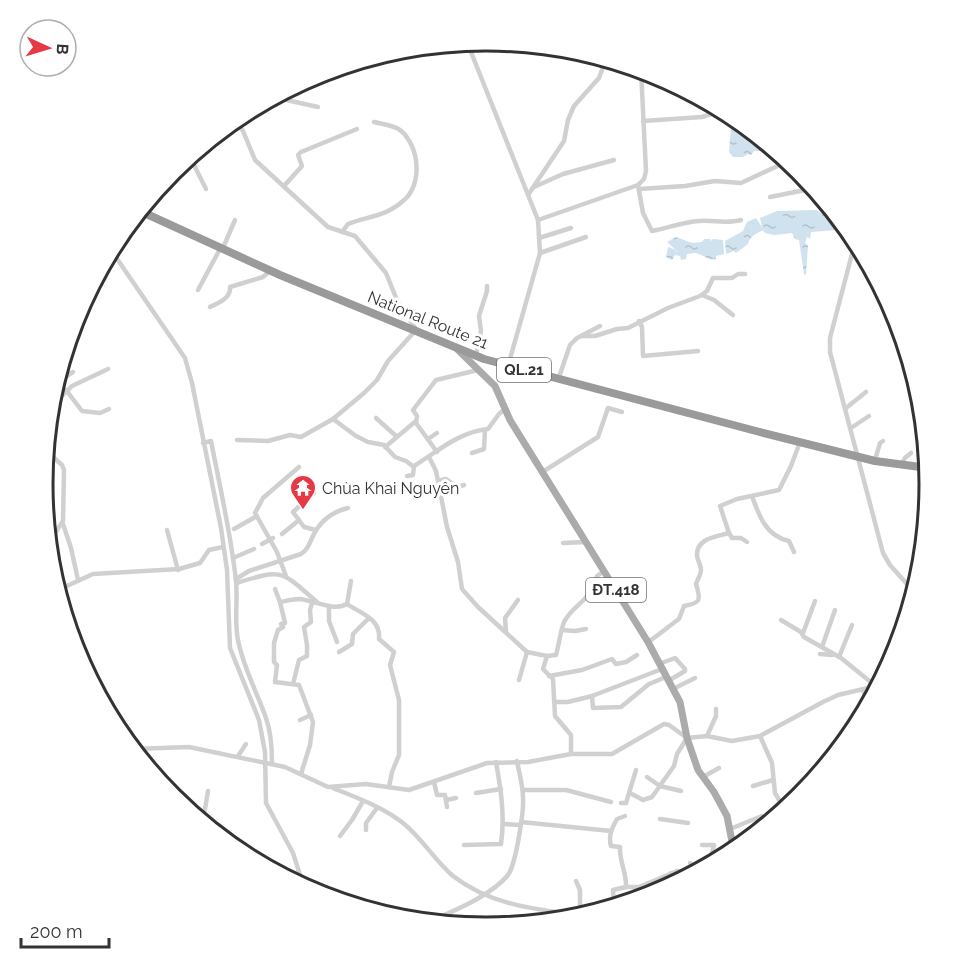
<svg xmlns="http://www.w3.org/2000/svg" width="973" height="968" viewBox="0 0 973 968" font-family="Raleway,sans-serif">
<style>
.water{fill:url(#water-ripples)}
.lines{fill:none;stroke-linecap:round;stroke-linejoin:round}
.minor{stroke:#d0d0d0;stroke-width:4.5}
.major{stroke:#ababab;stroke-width:7}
.highway{stroke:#9a9a9a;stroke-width:8}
.labels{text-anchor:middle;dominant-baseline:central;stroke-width:6;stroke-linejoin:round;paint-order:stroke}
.shield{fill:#fff;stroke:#707070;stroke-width:1.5}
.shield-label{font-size:15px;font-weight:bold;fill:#333}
.street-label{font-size:16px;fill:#333;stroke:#fff}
.poi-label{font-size:16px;fill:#333;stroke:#fff;text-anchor:start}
.rim{fill:none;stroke:#333;stroke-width:3}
</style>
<defs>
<pattern id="water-ripples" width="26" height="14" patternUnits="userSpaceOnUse" patternTransform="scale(1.5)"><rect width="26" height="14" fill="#cfe2ee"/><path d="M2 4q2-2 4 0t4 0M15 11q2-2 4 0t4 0" fill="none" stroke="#b2c2cd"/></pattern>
</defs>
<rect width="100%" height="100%" fill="#fff"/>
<g class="water">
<polygon points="731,128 742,131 749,128 771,146 761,151 754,151 751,155 748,154 743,157 733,157 729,152"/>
<path d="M816,210L823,214L838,216L850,231L841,230V225L837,230L811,232L810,239L807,237L805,243L808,245L806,275L804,274L799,240L795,239L792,233L774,235L765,233L763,230C758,233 750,235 748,244L736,253L734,251L726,254L725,241L743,231L747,222L756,218L762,227L760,218L777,211Z"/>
<path d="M676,237L692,243L702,242L704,239H710L711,241L713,239L723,240L724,254L716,256V259C707,261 703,254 695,253C692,253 690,254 687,254L686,259L681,260L680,256L675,255L672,260L666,257L668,247L676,250V253L677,251L667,242Z"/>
</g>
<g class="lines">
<g class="minor">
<polyline points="467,42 538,220"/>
<polyline points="270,99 282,99 318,107"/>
<polyline points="235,119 243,131 255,160 328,227 355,236 386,273 399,305 416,329"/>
<polyline points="643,121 702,117 724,110"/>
<polyline points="237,122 248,118 252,109"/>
<polyline points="190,157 206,189"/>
<polyline points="638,185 644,179 646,171 641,70"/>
<polyline points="284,186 302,166 298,155 301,152 357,129"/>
<polyline points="534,187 563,174 614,160"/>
<polyline points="639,189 685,186 715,181 741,183 788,161"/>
<polyline points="528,195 564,141 568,120 574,106 599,78 606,59"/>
<polyline points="770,197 815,188"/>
<path d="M342,232L348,224C368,216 385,217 403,201C423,185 420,146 400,130C394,125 382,124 374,122"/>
<polyline points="539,238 571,228"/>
<polyline points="223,248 235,220"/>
<polyline points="111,250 185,358 192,383 221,528 227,570 230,648 259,720 265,752 266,803 293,853 300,875 310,890"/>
<polyline points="853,250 830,338 830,352 883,553 890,565 915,593"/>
<polyline points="540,253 586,237"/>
<polyline points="198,290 221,247"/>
<polyline points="702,295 714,300 733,315"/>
<path d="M210,307C219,303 231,298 230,287L263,277L270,271"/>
<polyline points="639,321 642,327 643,356 698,351"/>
<polyline points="581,336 600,326"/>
<polyline points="476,355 481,331 479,316 487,291 487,286"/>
<path d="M508,366L540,253L538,220L638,185L643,213L652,231C668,228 683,222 699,221C714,220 727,224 741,220"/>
<polyline points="57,380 59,381 73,372"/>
<polyline points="558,380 570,345 577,338 581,336 595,336 617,329 628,328 668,308 700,296 707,291 713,278 732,278 738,274 745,274"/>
<polyline points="66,390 82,411 100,413 109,409"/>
<polyline points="51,400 63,395 72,386 108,369"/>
<polyline points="846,408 866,392"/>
<polyline points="376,418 396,436"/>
<polyline points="333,419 356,436 368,442 384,445 395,457 406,461 414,467"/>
<polyline points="851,428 869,416"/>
<polyline points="428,439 437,433"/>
<polyline points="237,440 268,441 290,435 301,437 333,419 364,393 377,380 388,361 416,330"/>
<path d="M203,443L211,441C220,487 231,534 236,581C238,601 234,620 238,640C243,667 257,692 266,718C271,732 272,748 272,763"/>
<polyline points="385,447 416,421"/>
<polyline points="46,451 62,465 64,470 63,521 49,542"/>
<polyline points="437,452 416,423 417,416 413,410 436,380 478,370"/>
<polyline points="472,453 484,449 485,430"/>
<path d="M429,457L436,471L447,527L458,562L462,589L478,607L527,652L547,656L556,655C559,645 560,632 564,622C575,602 589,604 597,576L604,571"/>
<polyline points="875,460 880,443 883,441"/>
<polyline points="901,465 905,458 911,453"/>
<polyline points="544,471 598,437 608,408 622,412"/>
<path d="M407,476L413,475L414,466C438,451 459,432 488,429L499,414L505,409"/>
<polyline points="438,481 446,479 457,487 464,485"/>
<polyline points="314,493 293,512 304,527 316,530"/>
<path d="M752,496C759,516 766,536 789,541L794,552"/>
<polyline points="63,524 71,548 78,580"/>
<polyline points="234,529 257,516"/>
<polyline points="167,530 178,570"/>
<polyline points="729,533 732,538 741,538 747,542"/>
<polyline points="282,534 299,520"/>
<polyline points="563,543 585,542"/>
<polyline points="262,544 273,538"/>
<polyline points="233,558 254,549"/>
<polyline points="286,576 277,552 255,513 263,498 299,467"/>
<path d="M236,579L249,571L301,554C307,550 309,545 312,538C319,522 331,512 348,508"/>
<path d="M237,583C284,568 281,571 317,602L312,603L310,610L311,622L304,627L307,645V656L299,660L293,684"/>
<polyline points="275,589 280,602"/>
<polyline points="58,590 93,574 179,569 200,563 209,550 223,547"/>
<polyline points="347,604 351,581"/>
<polyline points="329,606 329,621 337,642"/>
<polyline points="781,620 801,632 804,637 841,658 872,683"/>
<polyline points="562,630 575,631 586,629"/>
<polyline points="506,632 505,618 518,600"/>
<polyline points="803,633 815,601"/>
<path d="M648,642C659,635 669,626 679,619L684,606C701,603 701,600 696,584C697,580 701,575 701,570C701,566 698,561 697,556C696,538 716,537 729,533L720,506L737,499L779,490L791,466L800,442"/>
<polyline points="822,647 835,610"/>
<polyline points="339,652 352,644 353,634 369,618"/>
<polyline points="820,654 832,655"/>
<polyline points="547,656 543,669 553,679 555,716 571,735 571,754"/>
<polyline points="839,657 852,625"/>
<polyline points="659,664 675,658 685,669 685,671 668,681"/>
<polyline points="662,669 592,696 593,708 621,707 649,684 666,677"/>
<polyline points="549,676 582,670 612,659 616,664 626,662 637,655"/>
<polyline points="519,680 527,652"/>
<polyline points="673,689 695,678"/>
<polyline points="863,690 869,704"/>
<polyline points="555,702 568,702 592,696"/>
<polyline points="300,720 311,715"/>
<polyline points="707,736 716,716 716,709"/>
<polyline points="760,736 772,763 775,793 785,810"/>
<polyline points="133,749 189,747 285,767 328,787 366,784 409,790 487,763 528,762 571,754 612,754 664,724 669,725 687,738 707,736 732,741 760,736 823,702 838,695 868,688 901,639"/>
<polyline points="238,756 246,744"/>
<path d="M301,774L310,745L313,722L299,685L275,682L277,665L274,662V643L278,630L283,627L281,624L285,623L280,602C286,601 293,599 299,599C314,600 333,612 347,604C362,614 381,619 379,639L394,652L390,665L399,700V755L392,772L389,787"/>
<polyline points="647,777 660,786 681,791"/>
<polyline points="703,777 719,768"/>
<polyline points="434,782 437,795 445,795 447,807"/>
<polyline points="753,786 773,780"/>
<path d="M333,788C357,798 383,807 403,823C422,838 435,861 453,876C492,906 536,909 583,916"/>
<polyline points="523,790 566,790 611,802"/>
<polyline points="476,793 501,789"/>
<polyline points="630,793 643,800 652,797 674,766 677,754 687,738"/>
<polyline points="446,800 456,798"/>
<polyline points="621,803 626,803 636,770"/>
<path d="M625,816L617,819C612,828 608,836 611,846L620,847C619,861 627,874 626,887H639L677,871L697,872"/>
<polyline points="199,819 205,809 208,791"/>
<polyline points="660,819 688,823"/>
<polyline points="203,822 211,824 235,848 239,848 243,854"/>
<polyline points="521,822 611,831"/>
<polyline points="764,823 780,815"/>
<polyline points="504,824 520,825"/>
<polyline points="730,829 762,816"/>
<polyline points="366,830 366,823 377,808"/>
<polyline points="340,836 352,820 363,801"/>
<path d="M464,845L501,844C505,816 501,790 496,762"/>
<polyline points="702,845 714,845 709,866"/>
<polyline points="690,863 700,870"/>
<polyline points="671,873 672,885"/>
<polyline points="576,881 580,890 580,916"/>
<polyline points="614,907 613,890 626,887"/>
<path d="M429,922C453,911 491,896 508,875C516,864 524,811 523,798C523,785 519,773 517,761"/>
</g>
<polyline class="major" points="458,350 495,386 510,420 648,642 673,689 680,702 687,738 698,770 714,792 727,816 734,852"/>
<polyline class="highway" points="140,211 280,275 484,359 756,431 875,461 928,468"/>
</g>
<defs>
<symbol id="temple-pin" viewBox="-11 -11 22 30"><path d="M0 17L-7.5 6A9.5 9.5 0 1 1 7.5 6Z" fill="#e63946" stroke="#fff"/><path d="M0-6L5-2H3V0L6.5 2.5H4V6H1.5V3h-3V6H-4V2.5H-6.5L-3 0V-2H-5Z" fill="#fff"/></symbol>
</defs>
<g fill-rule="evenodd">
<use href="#temple-pin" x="288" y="473" width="30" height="40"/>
</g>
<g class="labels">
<g class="shield">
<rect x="497" y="358" width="54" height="24" rx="4.5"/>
<rect x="586" y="578" width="60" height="24" rx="4.5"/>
</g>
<g class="shield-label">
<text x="524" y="370">QL.21</text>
<text x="616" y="590">ĐT.418</text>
</g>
<g class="street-label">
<text transform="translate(428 320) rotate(22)">National Route 21</text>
</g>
<g class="poi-label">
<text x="322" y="488">Chùa Khai Nguyên</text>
</g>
</g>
<path d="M0 0H973V968H0ZM53 484a433 433 0 1 1 866 0a433 433 0 1 1-866 0Z" fill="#fff" fill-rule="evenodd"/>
<path class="rim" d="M53 484a433 433 0 1 1 866 0a433 433 0 1 1-866 0Z"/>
<g transform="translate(48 48) rotate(94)"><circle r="28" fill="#ffffff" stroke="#adadad" stroke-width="1.5"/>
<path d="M0-4.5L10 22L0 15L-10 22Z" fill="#e63946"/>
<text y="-9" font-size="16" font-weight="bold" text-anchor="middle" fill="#333333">B</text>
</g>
<path d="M21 938v9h88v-9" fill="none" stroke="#333333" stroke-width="3"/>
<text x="30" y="938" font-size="18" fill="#333333" stroke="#ffffff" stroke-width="4.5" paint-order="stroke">200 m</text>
</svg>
